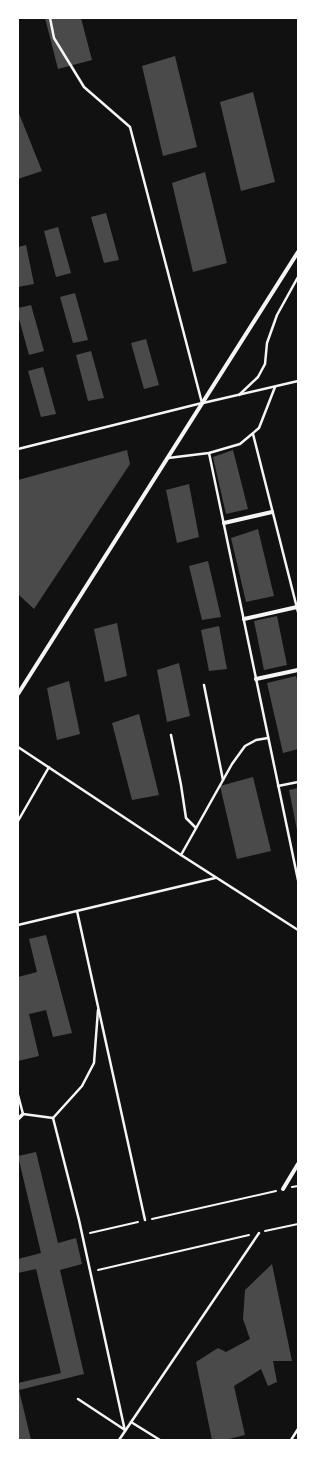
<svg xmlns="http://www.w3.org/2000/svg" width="316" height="1458" viewBox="0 0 316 1458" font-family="Barlow,sans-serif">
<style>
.building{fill:#4a4a4a}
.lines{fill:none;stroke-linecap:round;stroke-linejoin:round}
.path{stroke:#f5f5f5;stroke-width:2}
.service{stroke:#f5f5f5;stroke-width:2.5}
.pedestrian{stroke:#f5f5f5;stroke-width:3.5}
.minor{stroke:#f5f5f5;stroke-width:4}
</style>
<rect width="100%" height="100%" fill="#111"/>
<g class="building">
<polygon points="45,18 81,18 92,60 58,69"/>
<polygon points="175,56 197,147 163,156 142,66"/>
<polygon points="253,92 275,182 241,191 220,102"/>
<polygon points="18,111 42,171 18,179"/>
<polygon points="205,172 227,263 193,272 172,183"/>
<polygon points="106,213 119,260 104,263 91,217"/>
<polygon points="58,227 71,273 56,277 44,231"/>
<polygon points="26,245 34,284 18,287 18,247"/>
<polygon points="75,293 88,340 73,343 60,297"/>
<polygon points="31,305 44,351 29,355 18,315 18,308"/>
<polygon points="146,339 159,385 144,389 131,343"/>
<polygon points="91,351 104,398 88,401 76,355"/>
<polygon points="43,367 56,414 41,417 28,371"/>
<polygon points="127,450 130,464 34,609 19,595 18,589 18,480"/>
<polygon points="233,450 248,509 226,514 213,457"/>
<polygon points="189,484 199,537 177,543 166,490"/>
<polygon points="258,529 274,596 246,602 231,538"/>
<polygon points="208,561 221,617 202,620 189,566"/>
<polygon points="277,616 287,665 264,670 254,621"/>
<polygon points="117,623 127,676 105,682 94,629"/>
<polygon points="219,626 227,669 209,671 201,630"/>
<polygon points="179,663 190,716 167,722 157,670"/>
<polygon points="296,676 298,685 298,749 283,753 267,683"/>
<polygon points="69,681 80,734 57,740 47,688"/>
<polygon points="139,714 159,795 132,800 112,723"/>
<polygon points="253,777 271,851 237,859 220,786"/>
<polygon points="298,788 298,830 297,830 289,790"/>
<polygon points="46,935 72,1033 53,1037 46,1010 29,1014 39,1056 18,1061 18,977 37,972 29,939"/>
<polygon points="36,1152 58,1243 76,1238 82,1264 60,1270 84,1374 19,1390 31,1440 18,1440 18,1383 61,1373 36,1269 18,1273 18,1259 41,1253 18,1156"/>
<polygon points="272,1264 292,1361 273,1361 277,1382 268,1386 261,1369 234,1386 245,1435 225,1440 212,1440 196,1362 218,1348 226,1352 250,1339 243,1319 245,1290"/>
</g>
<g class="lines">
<g class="path">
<polyline points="292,1187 298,1186"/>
<polyline points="152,1219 276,1191"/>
<polyline points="265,1231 298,1224"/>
<polyline points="90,1233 138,1222"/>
<polyline points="98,1270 249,1235"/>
</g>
<g class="service">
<polyline points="239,395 258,377 265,364 267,343 277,315 298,277"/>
<polyline points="203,403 298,381"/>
<polyline points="253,434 298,612"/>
<polyline points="18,449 202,403 130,127 84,87 54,38 50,18"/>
<polyline points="209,453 298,880"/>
<polyline points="168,458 209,453 240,444 259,428 275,387"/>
<polyline points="204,685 223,780"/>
<polyline points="171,735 181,785 186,818 196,828"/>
<polyline points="18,747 181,855 298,930"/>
<polyline points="278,786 298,782"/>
<polyline points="18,821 49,767"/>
<polyline points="181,855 232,764 245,746 256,740 268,738"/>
<polyline points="77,911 145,1220"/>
<polyline points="18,925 215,878"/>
<polyline points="18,1095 23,1114 53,1118"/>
<polyline points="53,1118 79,1220 125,1431"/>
<polyline points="53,1118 82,1086 94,1063 98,1010"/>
<polyline points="78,1399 125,1430"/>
<polyline points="131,1422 160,1440"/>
<polyline points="119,1440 259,1233"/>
<polyline points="291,1440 298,1429"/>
</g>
<polyline class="pedestrian" points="18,1119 23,1114"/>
<g class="minor">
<polyline points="224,523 272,512"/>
<polyline points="244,619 297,607"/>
<polyline points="256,679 298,670"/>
<polyline points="18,694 298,252"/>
<polyline points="283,1189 298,1164"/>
</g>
</g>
<rect width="316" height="1458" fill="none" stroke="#ffffff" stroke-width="38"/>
</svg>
